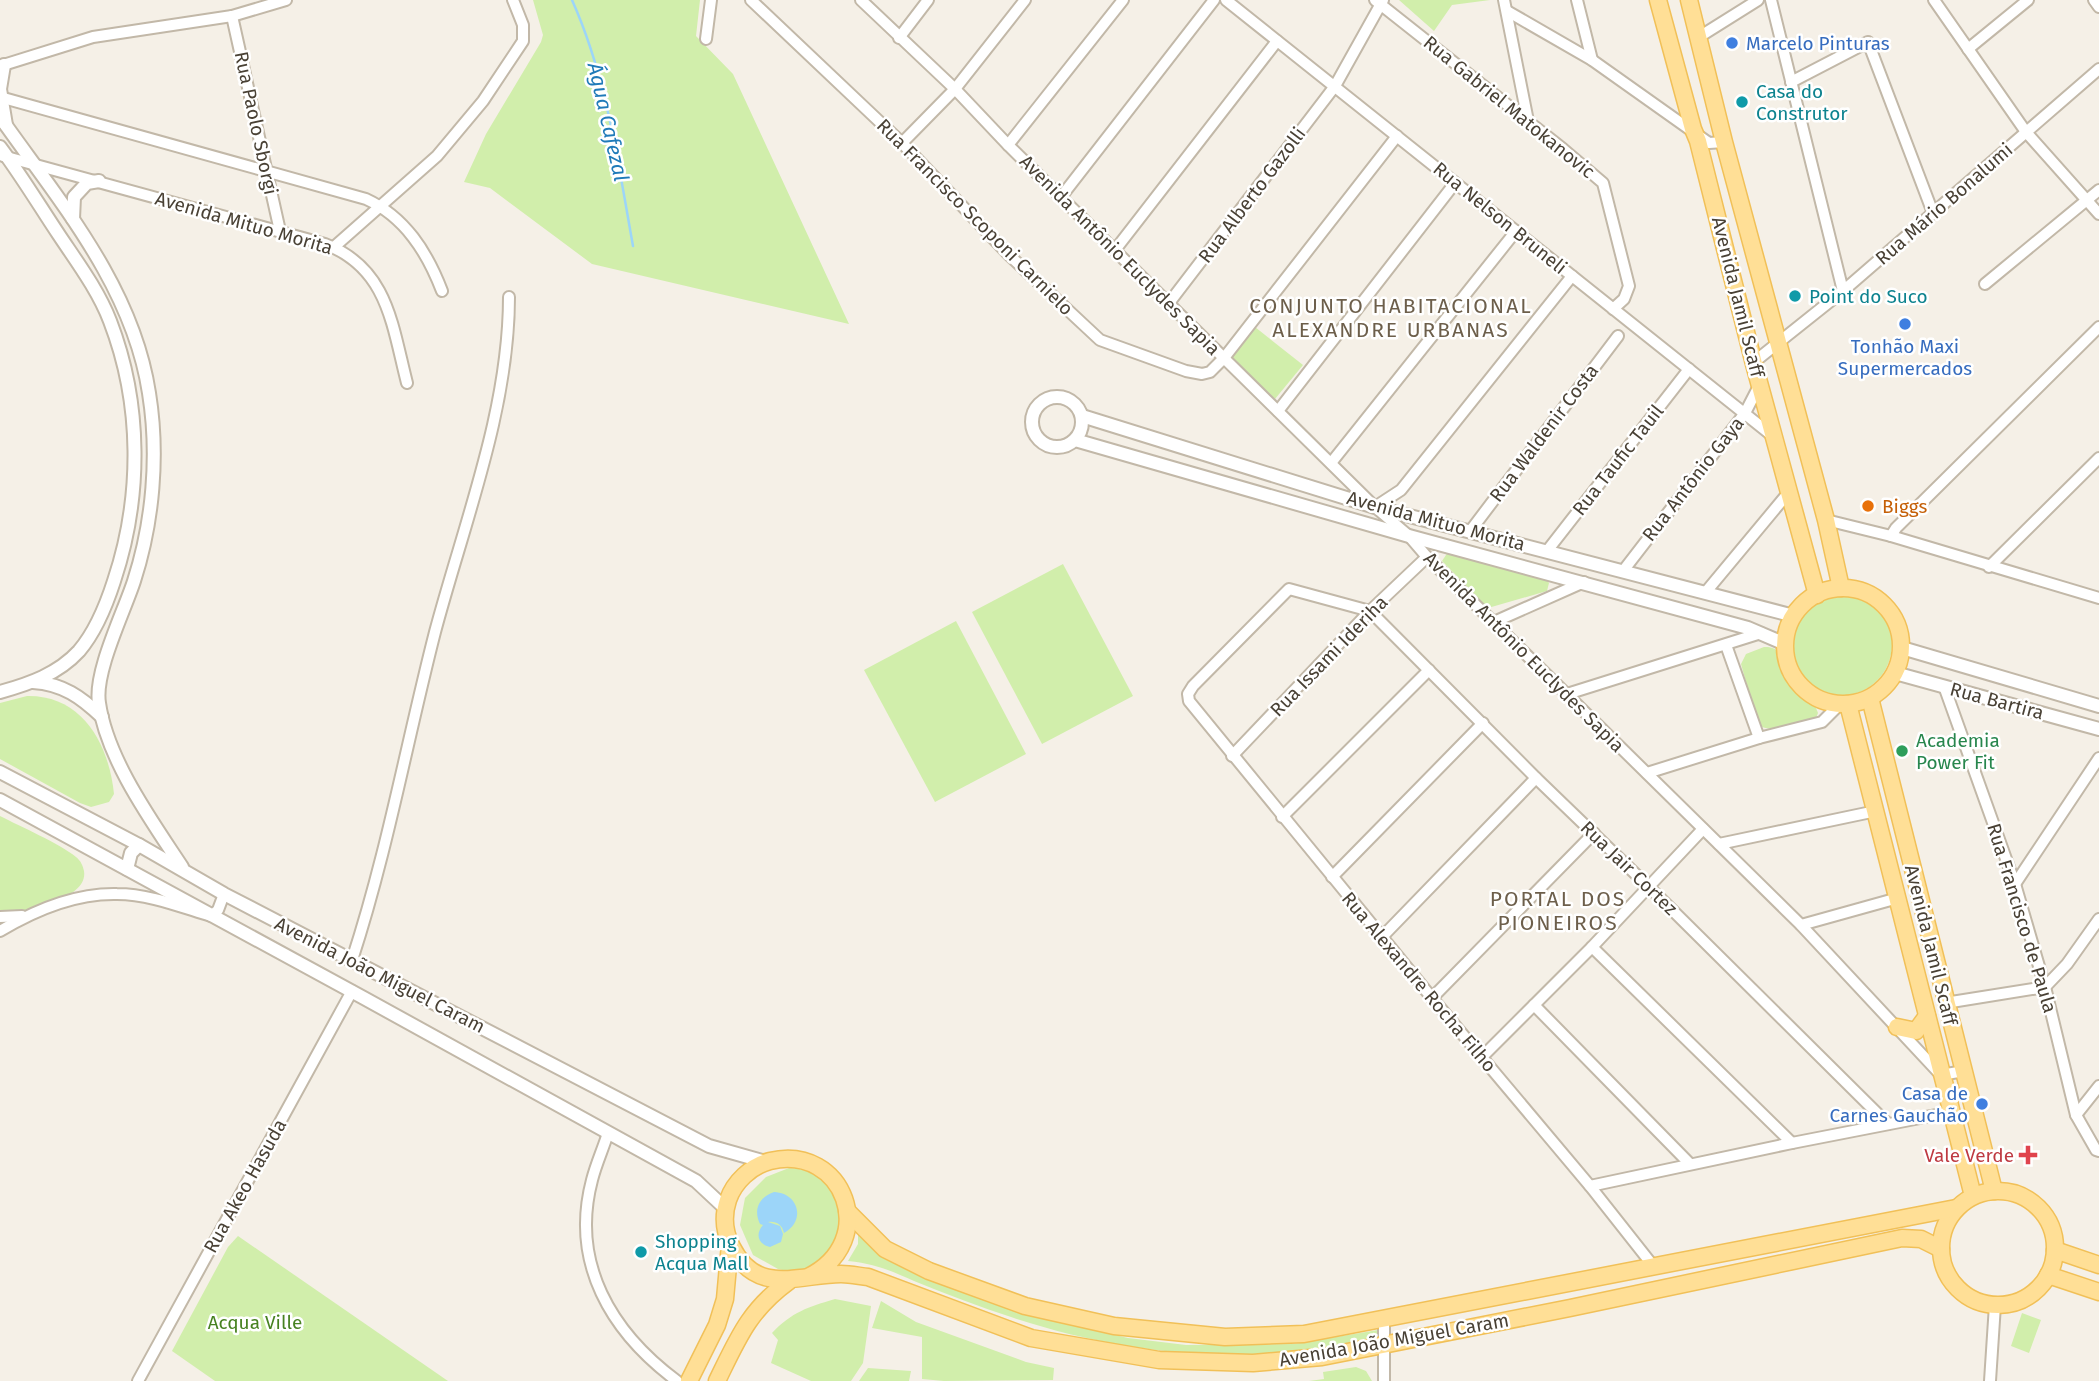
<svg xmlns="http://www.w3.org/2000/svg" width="2099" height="1381" viewBox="0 0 2099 1381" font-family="'Fira Sans',sans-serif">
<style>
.green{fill:#d1eeab}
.water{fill:#9cd5f9}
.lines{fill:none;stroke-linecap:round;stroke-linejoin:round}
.stream{stroke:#9cd5f9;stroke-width:2.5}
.minor-casing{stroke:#c2b8a8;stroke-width:14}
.tertiary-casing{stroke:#c2b8a8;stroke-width:16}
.primary-casing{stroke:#f1c058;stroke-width:19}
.minor{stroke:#fff;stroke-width:10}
.tertiary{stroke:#fff;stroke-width:12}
.primary{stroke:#ffdf96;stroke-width:16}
.shop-dot{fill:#3f7fe0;stroke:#fff;stroke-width:2.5}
.culture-dot{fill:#0f9aa8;stroke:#fff;stroke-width:2.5}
.food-dot{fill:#e8710a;stroke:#fff;stroke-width:2.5}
.leisure-dot{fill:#2e9e5b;stroke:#fff;stroke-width:2.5}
.health-dot{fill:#e0444e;stroke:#fff;stroke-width:2.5}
.labels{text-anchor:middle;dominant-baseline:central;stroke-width:5;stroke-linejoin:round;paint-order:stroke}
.shop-label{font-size:19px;fill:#366cbe;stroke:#fff;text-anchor:start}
.culture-label{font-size:19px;fill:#0d838f;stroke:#fff;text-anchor:start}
.street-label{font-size:19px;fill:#494135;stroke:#fff}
.food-label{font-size:19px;fill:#c56008;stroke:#fff;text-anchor:start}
.leisure-label{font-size:19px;fill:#27864d;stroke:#fff;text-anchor:start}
.health-label{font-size:19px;fill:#be3a42;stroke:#fff;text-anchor:end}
.park-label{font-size:19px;fill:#478221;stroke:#fff}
.water-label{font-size:21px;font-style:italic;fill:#207bb9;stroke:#fff}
.neighbourhood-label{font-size:21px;letter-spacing:2px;fill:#6d5f4b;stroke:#fff}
</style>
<rect width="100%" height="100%" fill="#f5f0e7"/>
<g class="green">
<polygon points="533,0 700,0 696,36 733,74 849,324 592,264 490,188 464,182 486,134 541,42 543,35"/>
<polygon points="1399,0 1490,0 1452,5 1434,31"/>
<polygon points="1255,327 1303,365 1275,399 1230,358"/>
<polygon points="1448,552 1546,579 1549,583 1547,591 1488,608 1442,561"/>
<polygon points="1063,564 1133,696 1042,744 972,612"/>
<circle cx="1840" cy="644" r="52"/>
<polygon points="956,621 1026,754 935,802 864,670"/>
<path d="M1764,647C1786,646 1783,668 1792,683C1799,693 1808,700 1816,708L1818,713L1816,718C1799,722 1773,735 1758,725L1741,664L1746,654Z"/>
<path d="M27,696C83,695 109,745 114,794L109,802L91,807L80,803L0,759V703Z"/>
<path d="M0,816C21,827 59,843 76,857C81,861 83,866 84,871C89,900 21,913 0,914Z"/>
<path d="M789,1168C823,1169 833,1189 844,1217L830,1253L804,1271L791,1272L778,1269L753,1255L740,1225L745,1198L766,1177Z"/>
<path d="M858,1233L1012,1307L1046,1319L1128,1338L1186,1345L1294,1344L1378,1330L1379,1337L1377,1340C1253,1366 1134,1357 1014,1318C980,1307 946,1294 914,1281C889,1270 876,1264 848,1261L858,1244Z"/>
<polygon points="238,1236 448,1381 215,1381 172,1351 228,1247"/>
<path d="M835,1299L871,1306L863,1363L851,1381H811L771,1363L778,1340L772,1333C792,1312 808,1307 835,1299Z"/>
<polygon points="881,1301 916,1322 1026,1362 1054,1368 1053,1380 944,1381 922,1379 922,1337 872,1328"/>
<polygon points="2022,1313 2041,1320 2029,1353 2011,1346"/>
<polygon points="1356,1367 1366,1371 1372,1381 1309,1381 1324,1379 1323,1372"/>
<polygon points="868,1368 911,1371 909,1381 859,1381"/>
</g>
<path class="water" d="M774,1192C799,1193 806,1221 784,1233C782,1224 776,1221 768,1222L780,1226L783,1234L781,1242L770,1247C758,1244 755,1234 763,1225L760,1224C753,1210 759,1197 774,1192Z"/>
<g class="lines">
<path class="stream" d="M572,0C607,78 618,163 633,246"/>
<defs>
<g id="minor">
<polyline points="751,0 902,143 1010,256 1100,340 1186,371 1202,374 1210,372 1224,358 1397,136"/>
<polyline points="861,0 955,89 1008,145 1375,507 1409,536 1427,557 1801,925 1941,1075 1964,1071"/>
<polyline points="1226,0 1774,437"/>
<polyline points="1375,0 1563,149 1603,183 1629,286 1624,299 1613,309"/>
<polyline points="1504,0 1528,121"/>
<polyline points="1577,0 1592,60"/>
<polyline points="1771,0 1843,291"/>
<polyline points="1934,0 2026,132 2099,214"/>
<polyline points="2094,0 2099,7"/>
<polyline points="1507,11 1592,60 1709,143 1724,142"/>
<polyline points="232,16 280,231"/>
<polyline points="1699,37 1758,0"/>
<polyline points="899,38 928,0"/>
<polyline points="706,39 711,0"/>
<polyline points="1968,49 2028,0"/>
<polyline points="0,66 93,37 232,16 286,0"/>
<polyline points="1791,82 1868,42 1933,213"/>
<path d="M0,97L366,199C405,217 427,252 442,291"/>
<polyline points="902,143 955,89 1025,0"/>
<polyline points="1008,145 1123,0"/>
<path d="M3,156L325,244C388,268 392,325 407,383"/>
<polyline points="1061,197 1214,0"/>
<polyline points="334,247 437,156 483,101 523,41 523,25 513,0"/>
<polyline points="1115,250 1277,41"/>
<polyline points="1985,284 2099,190"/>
<polyline points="1169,303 1335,86 1383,0"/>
<polyline points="1754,362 1843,291 2099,69"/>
<polyline points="1278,411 1455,183"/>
<polyline points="1331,463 1516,231"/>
<polyline points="1375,507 1401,490 1572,276"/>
<polyline points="1826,520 1891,536 2099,598"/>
<polyline points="1471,530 1618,336"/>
<polyline points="1891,536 1896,528 2099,327"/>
<polyline points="1547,551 1689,369"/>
<polyline points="1989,567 2099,458"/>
<polyline points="1623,571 1745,413 1760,384"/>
<polyline points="1705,593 1789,492"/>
<polyline points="1494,622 1584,582"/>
<polyline points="1726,645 1759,738"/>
<polyline points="1944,686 2015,884 2045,987 2076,1115 2096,1150 2099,1151"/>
<polyline points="1567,694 1761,633"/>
<polyline points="1232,756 1370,611 1427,557"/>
<polyline points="1647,773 1759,738 1822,722 1839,705"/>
<polyline points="1282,817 1429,670"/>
<polyline points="1719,844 1876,811"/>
<polyline points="1332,877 1483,723"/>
<polyline points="2015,884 2099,758"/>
<polyline points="0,917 22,916"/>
<polyline points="1801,925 1898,898"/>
<path d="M0,931C35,910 75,893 117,894C149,894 181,907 211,916L218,910L224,894"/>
<polyline points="1382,937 1536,778"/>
<polyline points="1592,947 1792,1143"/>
<path d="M352,960C387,853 407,741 435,632C464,523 509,410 509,297"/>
<polyline points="1432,998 1594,833"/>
<polyline points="1945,1003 2045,987 2067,964 2099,919"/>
<polyline points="1534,1005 1690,1164"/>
<polyline points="1482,1057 1592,947 1703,829"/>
<polyline points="2076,1115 2099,1086"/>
<path d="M608,1133C603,1149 596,1164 592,1180C570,1263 611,1332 677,1381"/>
<polyline points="1590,1186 1792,1143 1951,1112"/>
<polyline points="1654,1267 1590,1186 1432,998 1189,701 1188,694 1193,686 1289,589 1370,611 1536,778 1648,886 1888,1124"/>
<polyline points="138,1381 352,991"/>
<polyline points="1384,1381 1384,1318"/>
<polyline points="1990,1381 1995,1305"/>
</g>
<g id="tertiary">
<polyline points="4,65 0,89 6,125"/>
<path d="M0,117C60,202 133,287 149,393C159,455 153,522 134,581C124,612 94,672 99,703C107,759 151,820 182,867"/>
<path d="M0,147C21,175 39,205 59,235C77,262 98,290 110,321C142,404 142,497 114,581C106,606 96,631 79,651C58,674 29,684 0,692"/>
<polyline points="73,219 74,197 87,183 99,181"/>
<circle cx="1057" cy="422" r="25"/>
<polyline points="1082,416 1375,507 1794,616"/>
<polyline points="1075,440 1409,536 1748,628 1785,644"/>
<polyline points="1902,648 2099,706"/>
<polyline points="1895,673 2099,729"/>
<path d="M33,682C63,684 81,697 102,717"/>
<polyline points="0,772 139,845 224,894 709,1146 766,1162"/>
<polyline points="0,800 362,997 696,1181 726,1209"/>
<polyline points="127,869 131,853 139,845"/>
</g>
<g id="primary">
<polyline points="1658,0 1693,129 1698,141 1754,364 1817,595"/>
<polyline points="1689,0 1724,142 1826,520 1841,588"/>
<circle cx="1843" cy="646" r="58"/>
<polyline points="1870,698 1994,1191"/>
<polyline points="1848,704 1973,1196"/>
<polyline points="1897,1027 1916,1031 1927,1016"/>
<circle cx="1998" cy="1248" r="57"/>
<polyline points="847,1211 885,1249 929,1271 1025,1306 1114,1326 1225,1337 1304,1334 1956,1208"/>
<polyline points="2055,1250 2099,1265"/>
<polyline points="2048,1275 2099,1292"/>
<path d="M808,1277C881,1241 844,1143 770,1161C751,1166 734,1182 728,1200C723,1215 724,1232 732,1247C757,1297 800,1274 841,1274C850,1274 859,1276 868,1277L1031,1338L1159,1360L1253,1363L1322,1357L1570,1308L1902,1238L1921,1239L1941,1249"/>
<polyline points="689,1381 717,1325 725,1299 730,1244"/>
<path d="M717,1381C738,1338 749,1310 789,1281"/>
</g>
</defs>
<use href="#minor" class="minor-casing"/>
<use href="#tertiary" class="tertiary-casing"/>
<use href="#primary" class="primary-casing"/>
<use href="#minor" class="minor"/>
<use href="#tertiary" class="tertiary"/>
<use href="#primary" class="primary"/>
</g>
<g class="shop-dot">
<circle cx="1732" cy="43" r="7"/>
<circle cx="1905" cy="324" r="7"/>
<circle cx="1982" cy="1104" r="7"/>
</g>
<g class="culture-dot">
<circle cx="1742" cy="102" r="7"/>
<circle cx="1795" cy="296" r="7"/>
<circle cx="641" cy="1252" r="7"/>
</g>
<circle class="food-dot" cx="1868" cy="506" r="7"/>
<circle class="leisure-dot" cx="1902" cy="751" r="7"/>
<path class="health-dot" d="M2024.5 1144.5h7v7h7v7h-7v7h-7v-7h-7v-7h7z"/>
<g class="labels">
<g class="shop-label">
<text x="1746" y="43">Marcelo Pinturas</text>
<text x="1905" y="346" text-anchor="middle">Tonhão Maxi<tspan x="1905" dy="22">Supermercados</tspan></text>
<text x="1968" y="1093" text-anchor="end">Casa de<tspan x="1968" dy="22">Carnes Gauchão</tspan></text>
</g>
<g class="culture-label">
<text x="1756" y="91">Casa do<tspan x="1756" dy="22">Construtor</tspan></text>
<text x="1809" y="296">Point do Suco</text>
<text x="655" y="1241">Shopping<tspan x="655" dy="22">Acqua Mall</tspan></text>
</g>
<g class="street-label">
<text transform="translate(1509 107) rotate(39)">Rua Gabriel Matokanovic</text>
<text transform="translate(256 123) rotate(78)">Rua Paolo Sborgi</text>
<text transform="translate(1252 195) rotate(-53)">Rua Alberto Gazolli</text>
<text transform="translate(1944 204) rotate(-41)">Rua Mário Bonalumi</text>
<text transform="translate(975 217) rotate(45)">Rua Francisco Scoponi Carnielo</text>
<text transform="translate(1500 218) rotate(39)">Rua Nelson Bruneli</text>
<text transform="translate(244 223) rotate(16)">Avenida Mituo Morita</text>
<text transform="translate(1120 255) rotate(45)">Avenida Antônio Euclydes Sapia</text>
<text transform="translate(1738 297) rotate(76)">Avenida Jamil Scaff</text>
<text transform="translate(1544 433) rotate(-53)">Rua Waldenir Costa</text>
<text transform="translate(1618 460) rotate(-52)">Rua Taufic Tauil</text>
<text transform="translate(1693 479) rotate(-52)">Rua Antônio Gaya</text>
<text transform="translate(1436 521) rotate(15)">Avenida Mituo Morita</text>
<text transform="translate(1524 652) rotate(45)">Avenida Antônio Euclydes Sapia</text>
<text transform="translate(1329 656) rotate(-46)">Rua Issami Ideriha</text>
<text transform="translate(1997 701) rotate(15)">Rua Bartira</text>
<text transform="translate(1629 868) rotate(44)">Rua Jair Cortez</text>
<text transform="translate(2022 918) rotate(73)">Rua Francisco de Paula</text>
<text transform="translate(1931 945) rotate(76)">Avenida Jamil Scaff</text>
<text transform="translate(380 975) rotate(27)">Avenida João Miguel Caram</text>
<text transform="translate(1419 982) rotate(50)">Rua Alexandre Rocha Filho</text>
<text transform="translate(245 1186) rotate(-61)">Rua Akeo Hasuda</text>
<text transform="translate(1394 1340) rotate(-10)">Avenida João Miguel Caram</text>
</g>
<g class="food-label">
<text x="1882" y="506">Biggs</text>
</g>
<g class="leisure-label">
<text x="1916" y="740">Academia<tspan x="1916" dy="22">Power Fit</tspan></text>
</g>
<g class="health-label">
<text x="2014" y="1155">Vale Verde</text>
</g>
<g class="park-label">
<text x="255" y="1322">Acqua Ville</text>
</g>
<g class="water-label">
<text transform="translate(608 122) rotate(77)">Água Cafezal</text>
</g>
<g class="neighbourhood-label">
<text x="1391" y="306">CONJUNTO HABITACIONAL<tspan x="1391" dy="24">ALEXANDRE URBANAS</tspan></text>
<text x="1558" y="899">PORTAL DOS<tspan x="1558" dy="24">PIONEIROS</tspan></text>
</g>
</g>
</svg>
